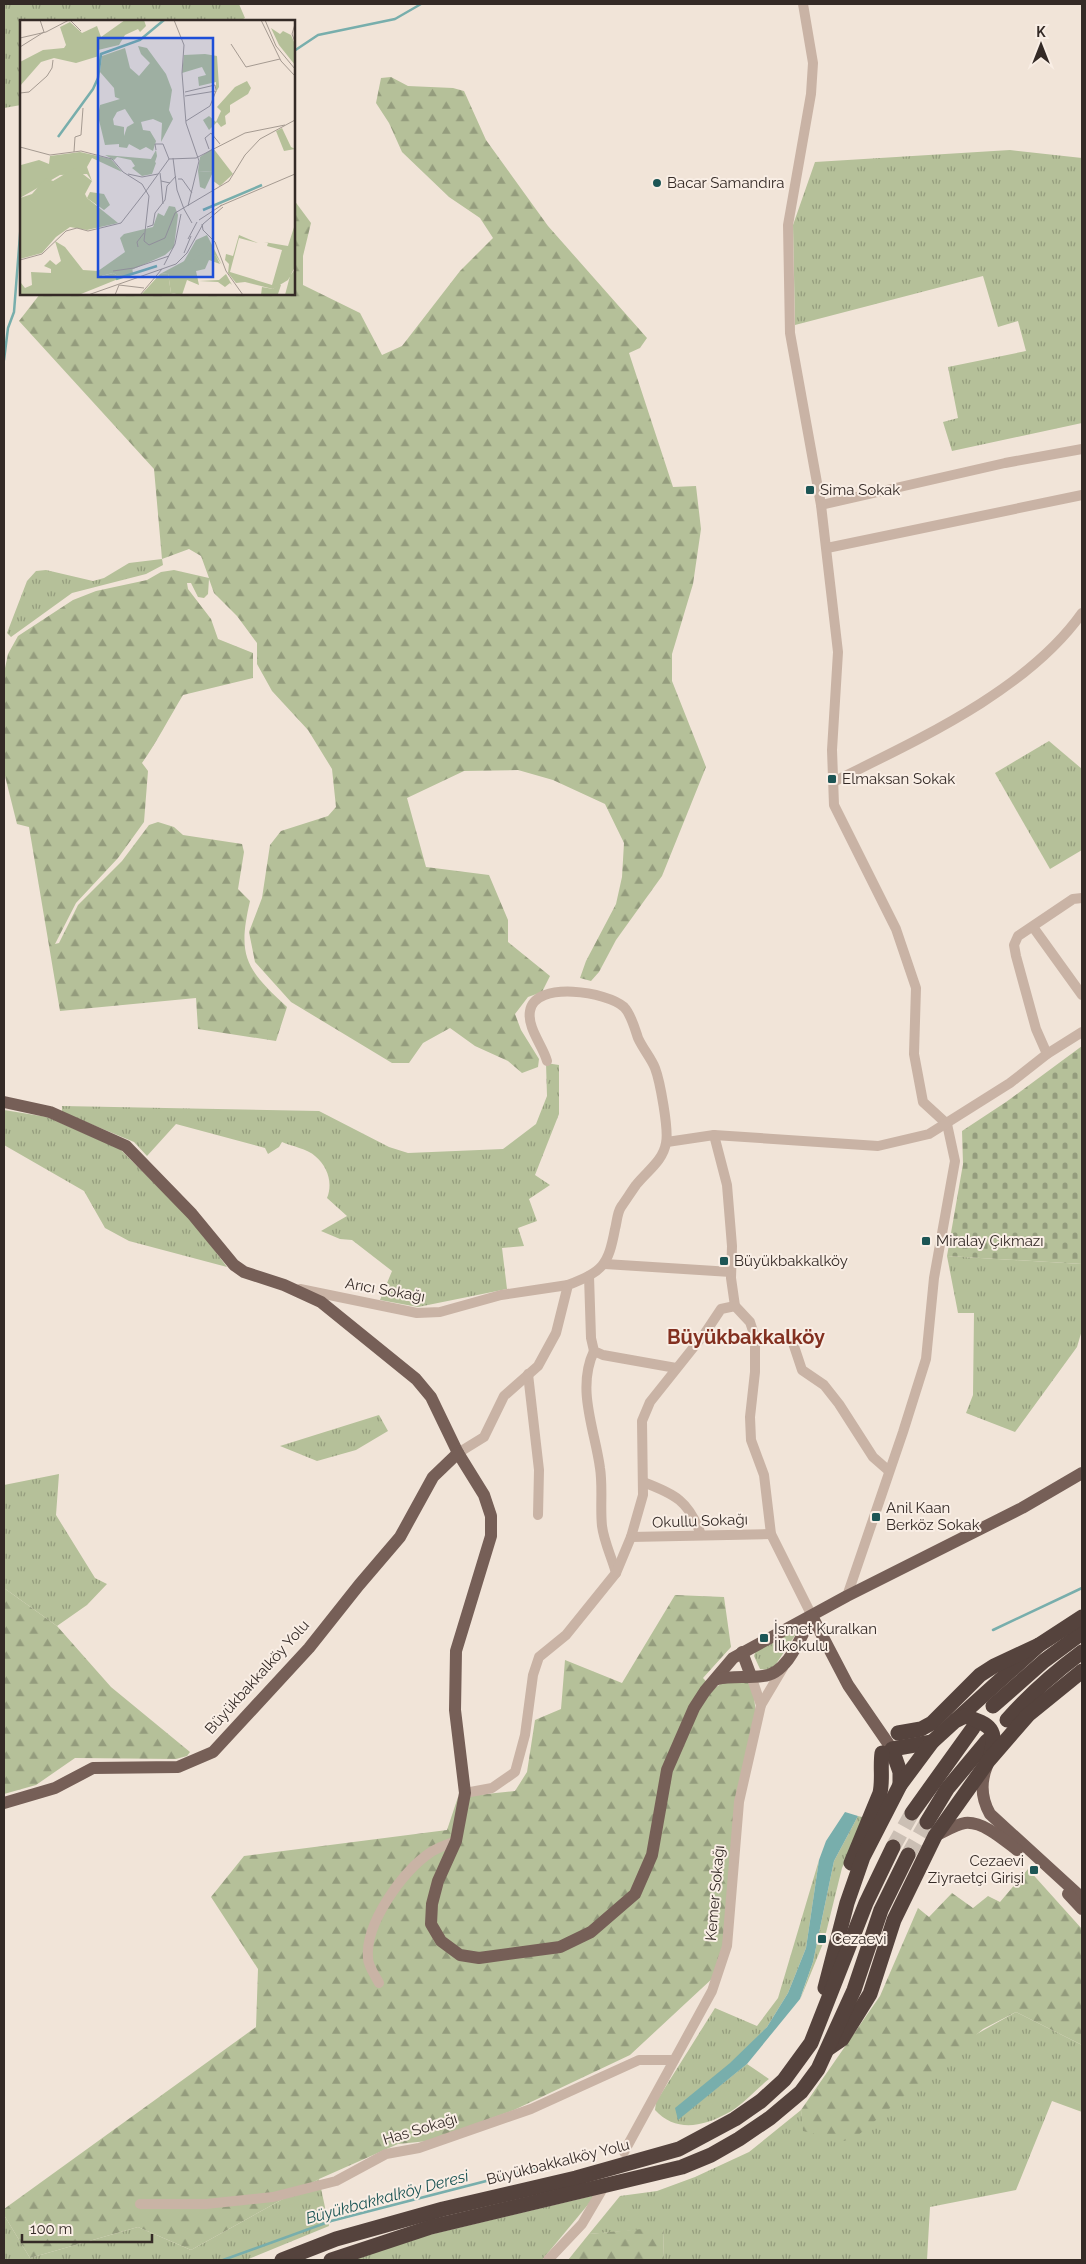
<svg xmlns="http://www.w3.org/2000/svg" width="1086" height="2264" viewBox="0 0 1086 2264" font-family="Raleway,sans-serif">
<style>
.grass{fill:url(#grass-tufts)}
.forest{fill:url(#forest-firs)}
.cemetery{fill:url(#cemetery-stones)}
.water{fill:#78aeac}
.lines{fill:none;stroke-linecap:round;stroke-linejoin:round}
.stream{stroke:#78aeac;stroke-width:2.5}
.highway-tunnel{stroke:#cbbfb4;stroke-width:15;stroke-dasharray:15 8;stroke-linecap:butt}
.minor{stroke:#c9b3a5;stroke-width:10}
.major{stroke:#765f57;stroke-width:12}
.highway{stroke:#55433d;stroke-width:15}
.poi-dot{fill:#1c5555;stroke:#f9eee5;stroke-width:2}
.labels{text-anchor:middle;dominant-baseline:central;stroke-width:4;stroke-linejoin:round;paint-order:stroke}
.poi-label{font-size:15px;fill:#342a26;stroke:#f9eee5;text-anchor:start}
.street-label{font-size:15px;fill:#342a26;stroke:#f9eee5}
.water-label{font-size:16px;font-style:italic;fill:#1c5555;stroke:#f9eee5}
.district-label{font-size:20px;font-weight:bold;fill:#833020;stroke:#f9eee5}
.inset-river{fill:none;stroke:#78aeac;stroke-width:2.5}
.inset-road{fill:none;stroke:#a59a91;stroke-width:1}
.view{fill:#1d4ed8;fill-opacity:0.15;stroke:#1d4ed8;stroke-width:2.5}
.inset-edge{fill:none;stroke:#342a26;stroke-width:2.5}
</style>
<defs>
<pattern id="grass-tufts" width="24" height="20" patternUnits="userSpaceOnUse" patternTransform="scale(1.25)"><rect width="24" height="20" fill="#b5c099"/><path d="M3 7l-1-3M5 7V3M7 7l1-3M15 17l-1-3M17 17v-4M19 17l1-3" fill="none" stroke="#949c7d"/></pattern>
<pattern id="forest-firs" width="22" height="20" patternUnits="userSpaceOnUse" patternTransform="scale(1.25)"><rect width="22" height="20" fill="#b5c099"/><path d="M5 1l3.5 6h-7zM16 11l3.5 6h-7z" fill="#949c7d"/></pattern>
<pattern id="cemetery-stones" width="16" height="16" patternUnits="userSpaceOnUse" patternTransform="scale(1.25)"><rect width="16" height="16" fill="#b5c099"/><path d="M2 7V4a2 2 0 0 1 4 0v3zM10 15v-3a2 2 0 0 1 4 0v3z" fill="#949c7d"/></pattern>
</defs>
<rect width="100%" height="100%" fill="#f1e4d8"/>
<g class="grass">
<polygon points="4,4 239,4 245,18 239,21 21,21 21,105 4,108"/>
<polygon points="1010,150 1082,158 1082,423 952,451 943,422 958,418 948,367 1026,351 1018,321 998,327 983,276 795,325 793,225 815,162"/>
<polygon points="162,559 163,565 146,574 72,593 11,637 7,633 27,581 36,571 46,570 93,581 104,578 129,563"/>
<polygon points="1049,741 1082,769 1082,850 1050,869 995,773"/>
<path d="M546,1063L559,1065V1114L535,1175L550,1185L529,1199L537,1221L518,1228L524,1246L502,1248L507,1289L418,1307L380,1300L392,1271L352,1240L340,1239L321,1231L347,1216L327,1198C333,1183 328,1167 315,1156C308,1149 291,1146 282,1142L279,1147L268,1154L265,1148L176,1124L147,1156L134,1142L62,1112V1106L319,1111L389,1147L408,1153L503,1149L536,1124L547,1096Z"/>
<polygon points="4,1110 47,1117 120,1149 194,1223 227,1267 129,1241 105,1228 84,1191 4,1145"/>
<polygon points="947,1256 1082,1264 1082,1330 1077,1347 1015,1432 966,1413 973,1395 974,1313 958,1313"/>
<polygon points="379,1415 388,1431 356,1450 317,1461 280,1446"/>
<polygon points="59,1474 56,1515 95,1578 107,1584 87,1605 57,1626 4,1588 4,1485"/>
<polygon points="800,1628 776,1664 769,1670 760,1669 754,1656 757,1647"/>
<polygon points="858,1816 866,1818 842,1868 824,1941 800,2000 813,1962 834,1861"/>
<path d="M819,1860L806,1948L788,1993L767,2027L678,2119L747,2064L769,2079C755,2090 742,2106 726,2114C702,2127 675,2132 655,2110L656,2102L715,2008L757,2026L778,1998Z"/>
<polygon points="1016,2012 1082,2045 1082,2112 1052,2101 1016,2190 930,2207 927,2260 664,2260 663,2228 589,2234 620,2196 657,2191 695,2177 749,2152 801,2110 804,2131"/>
<polygon points="319,2179 329,2226 246,2260 4,2260 4,2215 30,2258 138,2227 191,2250"/>
<polygon points="596,2195 542,2260 347,2260 416,2238"/>
</g>
<g class="forest">
<path d="M391,77L408,86L453,88L464,91L486,140L548,226L647,338L640,348L629,353L673,487L696,486L701,529L693,584L672,654V681L706,767L662,876L616,940L599,972L591,981L580,978L586,961L616,904L622,877L624,843L605,804L553,780L518,770L464,771L407,798L426,867L489,875L508,920V942L550,976L542,992L528,997L515,1014L521,1030L539,1059L538,1067L522,1073L508,1061L475,1046L450,1028L423,1043L409,1063H392L291,1002L255,962L249,932L262,898L270,845L281,831L328,816L336,807L332,769L308,730L272,691L257,664V643L237,616L214,593L209,579L208,594L204,598L198,597L191,583H187L188,589L211,619L218,639L253,653V678L183,695C169,718 157,742 142,763L148,771L144,822L118,858L76,903L55,944L59,943L78,905L122,861L149,825L158,822L174,827L183,835L242,844L244,852L238,889L250,901C237,957 246,969 287,1007L276,1041L198,1029L196,998L60,1011L29,827L17,824L4,772V673L8,654L18,636L73,600L96,591L147,580L161,572L174,570L209,578L201,556L189,549L162,559L154,469L19,321L40,294H294V200L311,223L303,256V285L360,313L382,355L402,346L460,271L493,238L480,218L449,197L402,152L389,123L376,103L381,78Z"/>
<polygon points="4,1588 57,1626 111,1687 190,1752 187,1756 176,1759 75,1758 36,1785 4,1794"/>
<polygon points="675,1595 724,1597 731,1647 703,1678 713,1689 730,1678 752,1680 756,1714 740,1793 729,1931 715,1976 630,2055 514,2110 428,2141 398,2144 319,2179 191,2250 138,2227 30,2258 4,2215 4,2209 256,2027 258,1969 211,1897 244,1856 447,1830 458,1797 515,1791 527,1772 535,1720 561,1709 565,1660 622,1683"/>
<polygon points="1028,1869 1082,1929 1082,2045 1016,2012 983,2029 856,2137 844,2141 803,2131 801,2110 880,1996 918,1908 929,1917 952,1893 973,1908 988,1896 1000,1902"/>
<polygon points="663,2227 664,2260 568,2260 589,2234"/>
</g>
<polygon class="cemetery" points="1082,1046 1082,1264 947,1256 963,1164 962,1131 1006,1102"/>
<polygon class="water" points="845,1812 858,1816 834,1861 813,1962 800,1999 747,2064 678,2120 675,2108 730,2063 767,2027 788,1993 806,1948 819,1860 826,1841"/>
<g class="lines">
<g class="stream">
<polyline points="294,51 318,35 395,19 421,4"/>
<polyline points="4,360 8,328 14,312 21,222"/>
<polyline points="993,1630 1082,1588"/>
<polyline points="223,2260 331,2221 560,2162"/>
</g>
<g class="highway-tunnel">
<polyline points="893,1847 912,1813"/>
<polyline points="908,1855 927,1822"/>
</g>
<g class="minor">
<polyline points="803,4 813,63 811,94 788,225 790,333 821,505 838,652 832,750 834,805 896,929 916,988 914,1054 923,1102 947,1124 955,1161 934,1278 926,1359 903,1432 847,1596"/>
<polyline points="821,505 1005,463 1082,449"/>
<polyline points="827,548 1082,495"/>
<path d="M833,782C917,740 1027,691 1082,613"/>
<polyline points="1033,927 1082,995"/>
<polyline points="1047,1054 1036,1029 1016,956 1014,945 1018,936 1073,899 1082,898"/>
<polyline points="714,1135 727,1185 732,1246 731,1278 735,1306 750,1322 755,1337 755,1372 750,1417 751,1440 764,1475 771,1534 812,1616"/>
<polyline points="667,1142 714,1135 878,1146 929,1134 1010,1083 1047,1054 1082,1032"/>
<polyline points="605,1264 731,1272"/>
<polyline points="589,1276 591,1338 594,1351 603,1355 676,1368"/>
<polyline points="300,1289 417,1313 440,1312 501,1295 568,1285"/>
<polyline points="755,1337 791,1337 802,1370 824,1385 839,1404 873,1457 889,1471"/>
<path d="M594,1351C576,1389 595,1430 600,1468C603,1487 600,1507 602,1526C604,1542 612,1558 616,1573"/>
<polyline points="528,1374 539,1470 538,1515"/>
<path d="M458,1453L484,1437L504,1396L538,1366L556,1333L568,1285C603,1271 608,1266 615,1229C617,1222 617,1213 621,1207C626,1200 631,1192 636,1185C647,1171 663,1161 666,1143C669,1130 660,1081 655,1068C651,1058 643,1049 638,1038C635,1029 631,1014 624,1007C608,992 535,980 530,1011C527,1028 543,1046 547,1061"/>
<path d="M643,1482C675,1494 689,1501 701,1535"/>
<polyline points="631,1537 771,1534"/>
<polyline points="751,1676 761,1705"/>
<polyline points="465,1793 492,1788 515,1772 525,1735 533,1675 539,1657 566,1635 616,1573 631,1537 643,1495 642,1421 650,1402 705,1333 721,1309 735,1306"/>
<path d="M379,1983C375,1975 368,1966 368,1958C365,1923 403,1871 431,1852C439,1847 448,1844 456,1841"/>
<polyline points="624,2152 712,1991 727,1946 739,1802 761,1705 783,1668"/>
<polyline points="140,2204 206,2204 273,2197 336,2181 386,2154 419,2148 531,2109 639,2060 674,2060"/>
<polyline points="548,2260 582,2224 602,2190"/>
</g>
<g class="major">
<polyline points="4,1102 50,1112 126,1146 192,1214 234,1265 244,1272 284,1285 321,1302 416,1379 431,1397 458,1453 484,1495 491,1516 491,1536 456,1651 455,1710 465,1793 456,1841 438,1881 432,1904 431,1924 441,1941 460,1955 479,1958 560,1947 591,1932 635,1894 652,1855 667,1770 694,1708 705,1691 733,1658 847,1596 1022,1508 1082,1473"/>
<polyline points="812,1616 848,1685 892,1749"/>
<polyline points="742,1652 751,1676"/>
<path d="M717,1679C732,1676 747,1678 763,1676C788,1674 801,1636 812,1616"/>
<path d="M987,1766C980,1783 981,1798 990,1814L1082,1898"/>
<polyline points="4,1803 55,1788 93,1768 178,1767 213,1752 309,1648 359,1585 400,1537 433,1477 458,1453"/>
<path d="M935,1836C944,1832 956,1824 965,1823C983,1821 1004,1840 1017,1850"/>
<polyline points="1068,1894 1082,1909"/>
</g>
<g class="highway">
<polyline points="993,1706 1044,1661 1082,1633"/>
<polyline points="956,1720 1039,1645 1082,1617"/>
<path d="M1007,1720C1030,1694 1055,1672 1082,1652"/>
<polyline points="898,1733 921,1729 932,1723 980,1675 994,1666 1039,1645"/>
<polyline points="900,1785 900,1772 892,1749 932,1742"/>
<polyline points="912,1813 973,1728"/>
<polyline points="927,1822 947,1789 987,1741"/>
<path d="M851,1863L880,1793C883,1779 880,1767 882,1753"/>
<path d="M825,1988L847,1903L863,1857L900,1785L932,1742L955,1721L965,1716C991,1725 998,1729 990,1757"/>
<polyline points="829,2048 842,2039 870,1994 894,1920 935,1836 989,1760 1028,1715 1082,1671"/>
<polyline points="282,2260 336,2239 443,2209 576,2178 679,2149 735,2119 761,2101 784,2080 811,2043 866,1903 893,1847"/>
<polyline points="331,2260 431,2227 682,2167 711,2155 739,2139 770,2118 801,2092 818,2069 854,1990 881,1910 908,1855"/>
</g>
</g>
<g class="poi-dot">
<circle cx="657" cy="183" r="5"/>
<rect x="805" y="485" width="10" height="10" rx="2.5"/>
<rect x="827" y="774" width="10" height="10" rx="2.5"/>
<rect x="921" y="1236" width="10" height="10" rx="2.5"/>
<rect x="719" y="1256" width="10" height="10" rx="2.5"/>
<rect x="871" y="1512" width="10" height="10" rx="2.5"/>
<rect x="759" y="1633" width="10" height="10" rx="2.5"/>
<rect x="1029" y="1865" width="10" height="10" rx="2.5"/>
<rect x="817" y="1934" width="10" height="10" rx="2.5"/>
</g>
<g class="labels">
<g class="poi-label">
<text x="667" y="183">Bacar Samandıra</text>
<text x="820" y="490">Sima Sokak</text>
<text x="842" y="779">Elmaksan Sokak</text>
<text x="936" y="1241">Miralay Çıkmazı</text>
<text x="734" y="1261">Büyükbakkalköy</text>
<text x="886" y="1508">Anil Kaan<tspan x="886" dy="17">Berköz Sokak</tspan></text>
<text x="774" y="1629">İsmet Kuralkan<tspan x="774" dy="17">İlkokulu</tspan></text>
<text x="1024" y="1861" text-anchor="end">Cezaevi<tspan x="1024" dy="17">Ziyraetçi Girişi</tspan></text>
<text x="832" y="1939">Cezaevi</text>
</g>
<g class="street-label">
<text transform="translate(385 1290) rotate(10)">Arıcı Sokağı</text>
<text transform="translate(700 1521) rotate(-2)">Okullu Sokağı</text>
<text transform="translate(257 1677) rotate(-48)">Büyükbakkalköy Yolu</text>
<text transform="translate(715 1893) rotate(-85)">Kemer Sokağı</text>
<text transform="translate(420 2129) rotate(-17)">Has Sokağı</text>
<text transform="translate(558 2162) rotate(-14)">Büyükbakkalköy Yolu</text>
</g>
<g class="water-label">
<text transform="translate(387 2197) rotate(-15)">Büyükbakkalköy Deresi</text>
</g>
<g class="district-label">
<text x="746" y="1337">Büyükbakkalköy</text>
</g>
</g>
<g transform="translate(20 20)">
<rect width="275" height="275" fill="#f1e4d8"/>
<path d="M105,0H124L126,6L120,12L118,9L105,15L99,25L78,30L79,36L56,43L34,38L21,42L0,66V42L23,30L44,28L46,25L40,7L50,2L62,13L77,6L81,17ZM251,8L260,14L263,11L271,15L275,24V45L259,25ZM185,34L197,36L199,67L196,72V62L179,66L178,57L186,55L182,47L162,53L164,35ZM227,61L231,68L228,74L210,85V92L205,96L206,104L201,107L197,102L189,110L183,100L189,96L196,102L201,91L197,87L215,67ZM262,108L271,127L275,129L264,131L256,111ZM136,130L137,136L135,142L136,143L132,154L122,156L112,148L115,146L111,140L97,137L94,140L85,135L131,139ZM60,132L91,139L102,152L72,138L67,147L72,161L67,154L40,155L0,178L1,145L19,140L29,144L30,136ZM178,151L193,152L185,169L180,167ZM70,172L84,174L90,185L84,190L67,178ZM275,204V247L268,260L253,269L225,262L216,263L208,253L209,244L205,240L206,234L213,236L219,215L238,223L219,218L210,252L252,265L262,230L247,226L248,223L244,222L268,226ZM35,221L45,227L63,250L78,251L82,256L93,253L98,256L112,248L113,253L61,274L0,275L1,263L5,268L12,265L11,252L31,253V249L24,246L30,240L36,245L41,241ZM185,230L196,236L200,244L189,240L185,249L176,251L179,265L167,260L162,275L151,273L148,253L140,254ZM275,249V275H265L270,256Z" fill="#b5c099"/>
<path d="M118,26L127,28L146,54L152,70L149,90L153,99L141,122L142,103L133,99L121,102L123,110L130,111L136,121L133,131L126,127L120,130L109,124L107,128L99,127V124L85,125L78,96L80,85L100,79L95,77L94,68L80,52L82,36L105,28L110,48L119,56L130,43L121,34ZM105,89L114,103L107,107L104,116V107L94,105L93,99L97,92ZM55,148L72,161L65,174L67,178L98,203L67,210L50,207L36,217L22,233L0,239V178L12,174L26,158L33,161ZM149,186L155,187L158,195L154,227L145,235L98,256L93,253L81,256L78,251L105,232L100,218L104,214L133,207L138,193L144,196ZM187,215L202,245L196,236L185,231L168,244L163,243L176,220ZM148,253L151,273L159,275H121L140,254ZM206,254L212,265L210,263L205,267L198,262L179,261L199,260ZM259,264L261,265L258,274L262,275H241L242,267L253,269Z" fill="#b5c099" fill-rule="evenodd"/>
<path d="M193,128L213,154L200,166L192,160L193,152L178,151L180,137Z" fill="#b5c099"/>
<path class="inset-river" d="M38,117L73,69L78,58L81,34L120,20L144,0M183,190L242,165M96,259L137,246"/>
<path class="inset-road" d="M50,0L61,11M154,0L164,25L162,53L166,103L179,141L168,186M241,0L261,41L275,56M245,0L256,26L275,49M275,4L272,14L275,22M0,18L26,12L49,0M211,24L226,47L260,39M0,27L24,12L20,0M165,72L195,65L196,70M0,73L9,72L27,56L32,48L33,40M165,76L196,71L190,86L166,101M0,127L30,135L61,131L92,139L103,152L122,164L129,176L124,221L129,225L145,218L155,193L209,161L225,135L240,119L275,100M189,129L185,118L191,113L200,124M136,130L135,124H143L149,139M54,132L55,117L61,115L63,88M153,138L157,170L164,189M149,139L176,138L225,113L265,105M140,153L141,161L150,163M108,154L122,157L138,154M158,159H162L172,173M141,161L143,184M126,171L149,139M200,186L275,154M164,189L172,203M179,200L202,185M182,204L183,210L195,222L206,251L223,275M127,207L133,205L135,193L145,180L147,166L156,156M168,219L177,202M118,227L117,222L124,213M164,233L171,216M0,240L22,234L46,211L57,208L68,211L101,203L126,171M144,245L155,224L161,194M93,251L114,248L149,236M68,275L156,244L167,233L183,204L203,187M95,275L99,265L124,268M120,275L142,249"/>
<path class="view" d="M78,18H193V257H78Z"/>
<rect width="275" height="275" class="inset-edge"/>
</g>
<rect width="1086" height="2264" fill="none" stroke="#342a26" stroke-width="10"/>
<g transform="translate(1041 45)" stroke="#f9eee5" stroke-width="4" paint-order="stroke">
<path d="M0-4L9 19L0 12L-9 19Z" fill="#342a26"/>
<text y="-8" font-size="14" font-weight="bold" text-anchor="middle" fill="#342a26">K</text>
</g>
<path d="M22 2234v8h130v-8" fill="none" stroke="#342a26" stroke-width="2.5"/>
<text x="30" y="2234" font-size="15" fill="#342a26" stroke="#f9eee5" stroke-width="4" paint-order="stroke">100 m</text>
</svg>
